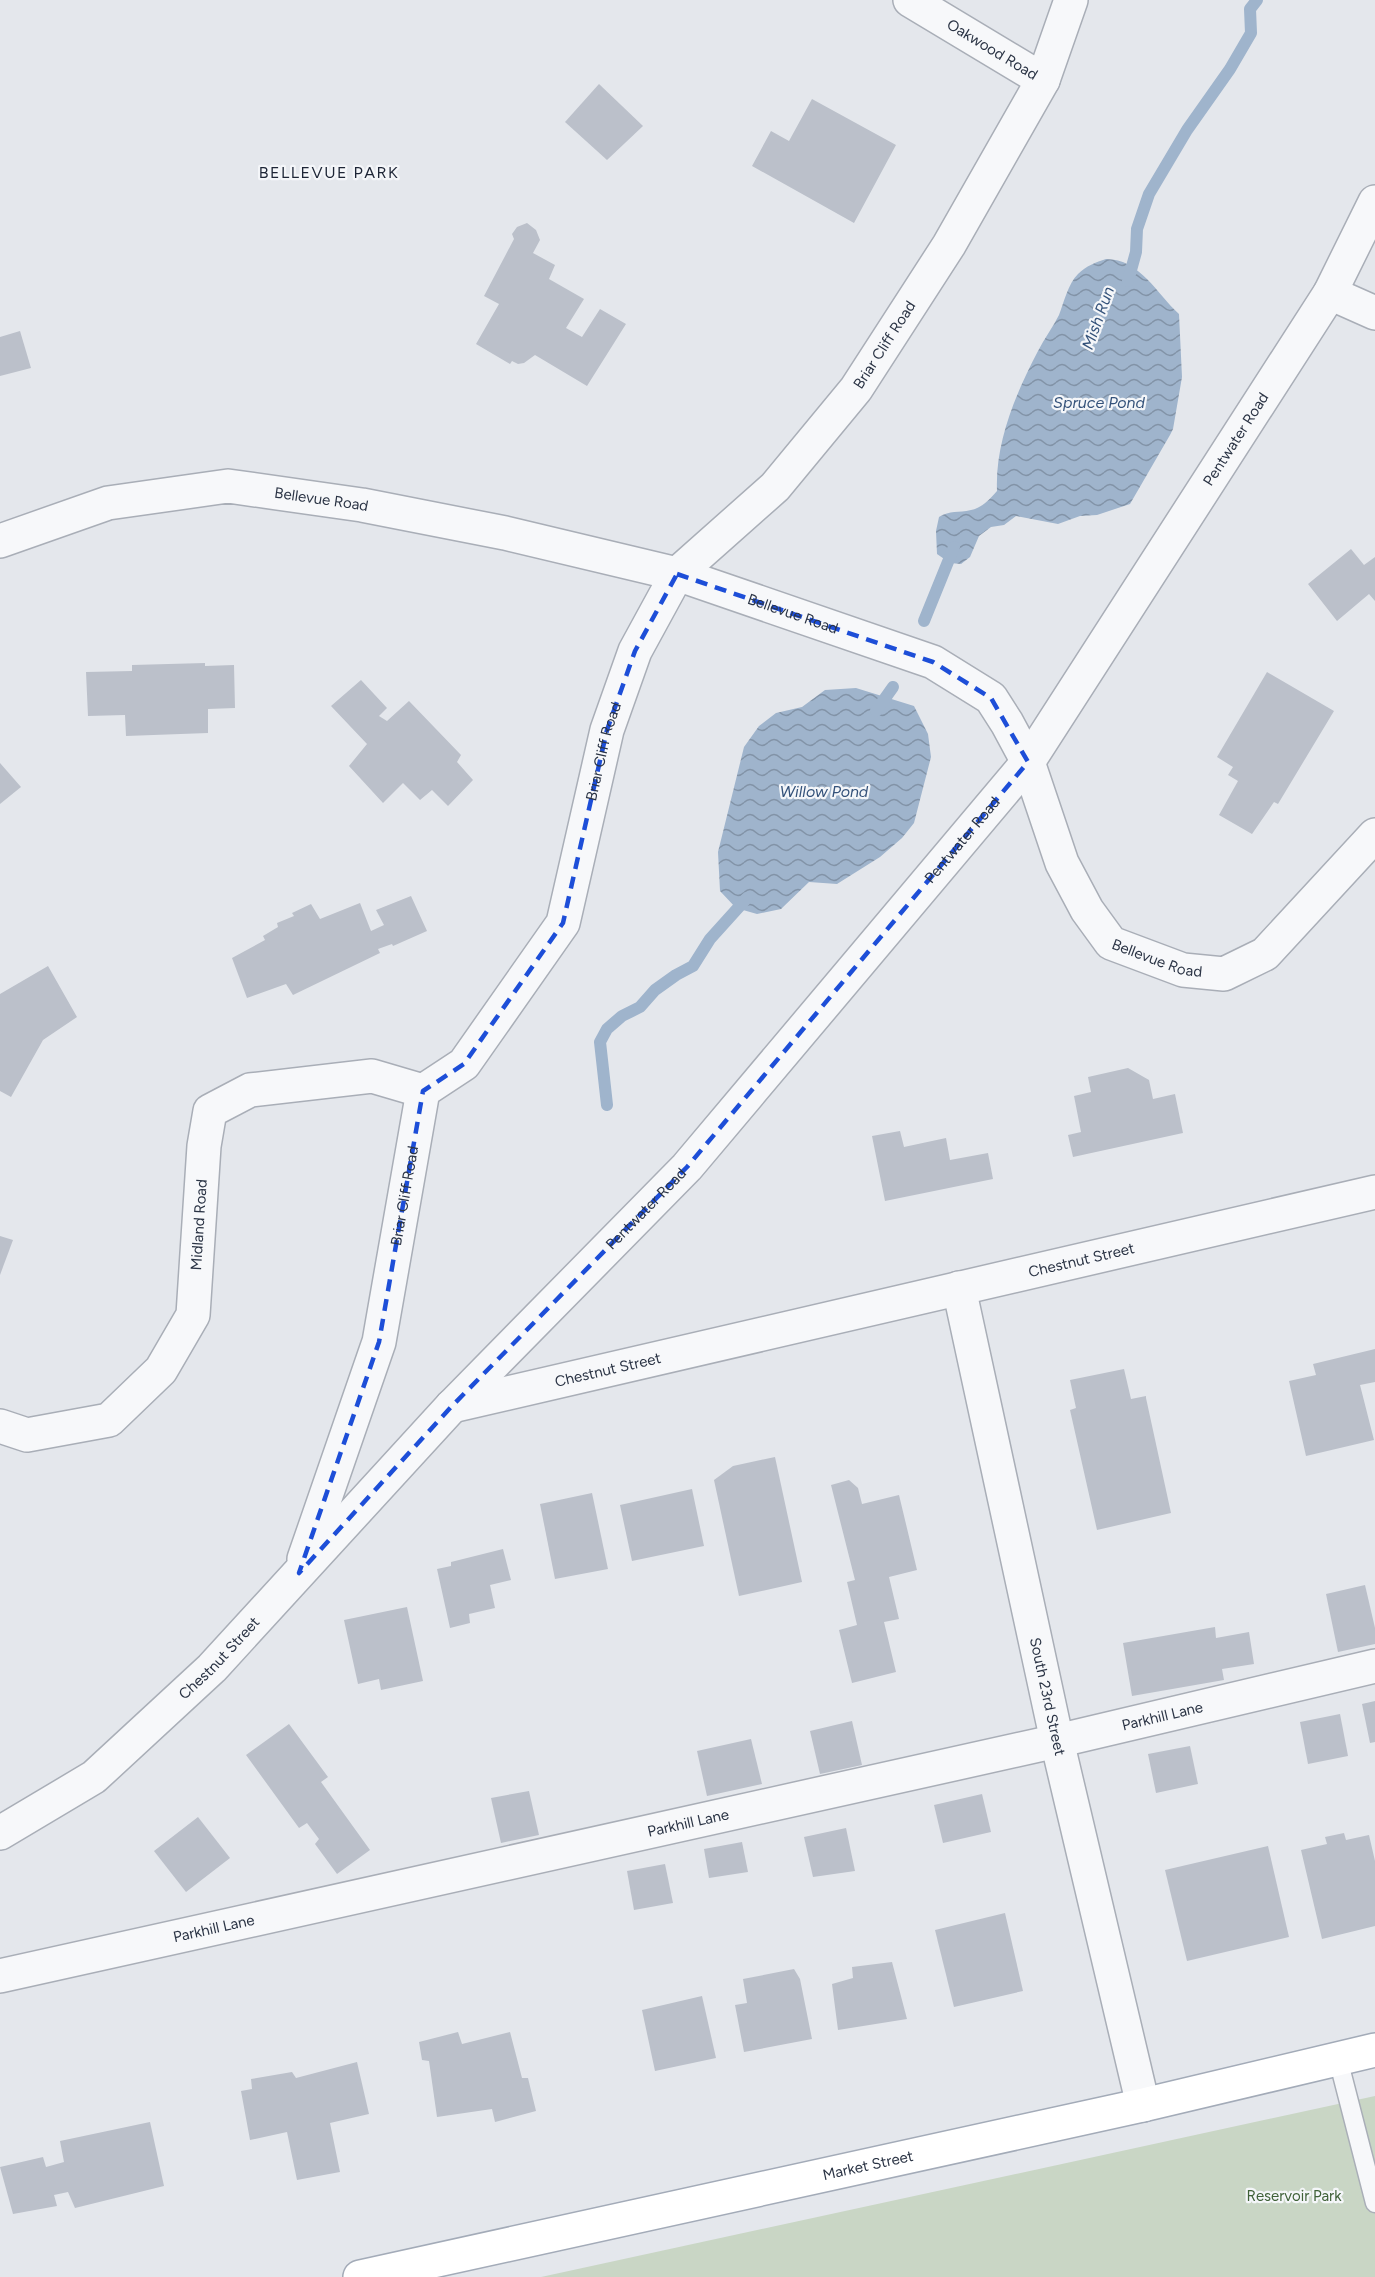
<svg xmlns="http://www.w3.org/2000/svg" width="1375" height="2277" viewBox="0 0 1375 2277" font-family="Figtree,sans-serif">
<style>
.park{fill:#c9d6c5}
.water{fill:url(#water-waves)}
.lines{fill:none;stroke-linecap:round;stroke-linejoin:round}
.stream{stroke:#9fb4cc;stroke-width:12}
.building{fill:#bbc0ca}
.lane-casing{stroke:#a9aeb7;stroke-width:21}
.street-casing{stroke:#a9aeb7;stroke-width:36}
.primary-casing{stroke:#a3abb8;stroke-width:36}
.lane{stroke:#f7f8fa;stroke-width:18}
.street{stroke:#f7f8fa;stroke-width:33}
.primary{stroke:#fff;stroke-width:33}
.marked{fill:none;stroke:#1d4ed8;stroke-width:4.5;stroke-dasharray:12 8;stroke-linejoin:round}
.labels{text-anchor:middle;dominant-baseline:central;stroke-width:4.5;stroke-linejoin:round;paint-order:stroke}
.street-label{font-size:15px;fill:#2b3445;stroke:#f4f6f9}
.park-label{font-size:15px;fill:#3f6138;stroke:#f4f6f9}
.neighbourhood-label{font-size:16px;letter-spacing:1.5px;fill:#1d2536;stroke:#f4f6f9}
.water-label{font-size:16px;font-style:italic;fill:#34527a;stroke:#f4f6f9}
</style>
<defs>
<pattern id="water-waves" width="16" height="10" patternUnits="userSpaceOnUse" patternTransform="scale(1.5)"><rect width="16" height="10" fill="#9fb4cc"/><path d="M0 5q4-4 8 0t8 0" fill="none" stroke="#8293a7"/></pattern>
</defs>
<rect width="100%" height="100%" fill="#e4e7ec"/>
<polygon class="park" points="1375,2096 1375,2277 541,2277"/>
<g class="water">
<path d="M1106,259C1140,259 1157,294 1179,314L1182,377L1173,429L1170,435L1130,504L1097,515L1080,516L1058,524L1016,516L1004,525L991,527L979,536L970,557L961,564L950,563L937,554L936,531L939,517C950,510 958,513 971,510C982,508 990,499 997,491C995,442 1016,393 1038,351C1044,339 1053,327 1059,315C1064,302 1068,284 1078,274C1086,266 1096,262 1106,259Z"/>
<polygon points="856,688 914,706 928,734 931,757 914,823 902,838 880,857 837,884 809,882 781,909 757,914 736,908 720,891 718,852 744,747 759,726 776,713 802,707 825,690"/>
</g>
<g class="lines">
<g class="stream">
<polyline points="1128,281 1136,252 1137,229 1149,194 1187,130 1230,69 1251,33 1250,9 1257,0"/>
<polyline points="924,621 954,547"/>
<polyline points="876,711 893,687"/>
<polyline points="607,1105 600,1042 607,1029 622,1016 640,1007 655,990 676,975 693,966 710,939 747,898"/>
</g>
</g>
<g class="building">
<polygon points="599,84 643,126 607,160 565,122"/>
<polygon points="812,99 896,145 854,223 752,166 771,131 789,141"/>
<polygon points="527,223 536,230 540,240 533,253 555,265 549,279 584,299 566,328 582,337 600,309 626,324 587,386 535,355 524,363 518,364 512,361 510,364 476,344 499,304 484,296 514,239 512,234 517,227"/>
<polygon points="20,331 31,368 0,376 0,337"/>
<polygon points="1351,549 1364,565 1375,557 1375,601 1369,594 1337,621 1308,584"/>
<polygon points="205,663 205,666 234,665 235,708 208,709 208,733 126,736 125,715 88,716 86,672 132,671 132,665"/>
<polygon points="1267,672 1334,711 1278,804 1274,802 1252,834 1219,815 1238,781 1228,775 1233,767 1217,757"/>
<polygon points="361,680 387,708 379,716 387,721 409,701 461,755 457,762 473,780 448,806 432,790 420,800 403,783 383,803 349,766 367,744 331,706"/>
<polygon points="0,763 21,787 0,804"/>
<polygon points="411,896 427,931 393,946 392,944 378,949 380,953 293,995 286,984 247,998 232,958 265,940 263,936 278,927 277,923 294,916 292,913 311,904 320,919 360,903 371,931 384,925 376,910"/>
<polygon points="48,966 77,1017 43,1040 11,1097 0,1091 0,994"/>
<polygon points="1128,1068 1149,1080 1153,1099 1175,1094 1183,1133 1073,1157 1068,1135 1081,1132 1074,1096 1091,1092 1088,1077"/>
<polygon points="900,1131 904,1147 946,1138 950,1160 988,1153 993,1179 885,1201 872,1136"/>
<polygon points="0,1236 13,1240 0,1275"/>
<polygon points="1375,1349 1375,1382 1360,1385 1374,1440 1306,1456 1289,1381 1316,1375 1313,1364"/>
<polygon points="1124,1369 1131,1399 1146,1396 1146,1398 1171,1513 1097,1530 1070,1410 1076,1408 1070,1380"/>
<polygon points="775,1457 802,1582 739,1596 714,1480 733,1466"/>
<polygon points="849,1480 858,1488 862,1504 899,1495 917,1570 889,1577 899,1619 884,1622 896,1672 852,1683 839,1630 857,1625 847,1582 855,1580 831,1485"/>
<polygon points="692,1489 704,1546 632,1561 620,1505"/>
<polygon points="592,1493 608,1569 555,1579 540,1504"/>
<polygon points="503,1549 511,1580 490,1585 495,1608 469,1614 470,1623 450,1628 437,1569 451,1566 451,1562"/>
<polygon points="1365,1585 1375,1628 1375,1644 1338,1652 1326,1594"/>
<polygon points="407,1607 423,1681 381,1690 379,1679 358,1684 344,1620"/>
<polygon points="1215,1627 1216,1638 1249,1632 1254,1664 1222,1669 1224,1680 1132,1696 1123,1643"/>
<polygon points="1375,1701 1375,1742 1370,1743 1362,1704"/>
<polygon points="1340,1714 1348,1756 1308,1764 1300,1722"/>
<polygon points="852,1721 862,1765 820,1774 810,1731"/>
<polygon points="289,1724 328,1777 321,1782 370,1850 337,1874 315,1844 319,1839 307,1823 299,1828 246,1755"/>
<polygon points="751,1739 762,1784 707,1796 697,1751"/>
<polygon points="1190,1746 1198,1784 1156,1793 1148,1754"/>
<polygon points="529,1791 539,1835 501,1843 491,1798"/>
<polygon points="982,1794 991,1832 943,1843 934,1805"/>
<polygon points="198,1817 230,1858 186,1892 154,1851"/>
<polygon points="846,1828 855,1871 813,1877 804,1837"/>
<polygon points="1344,1833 1346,1840 1369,1835 1375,1861 1375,1926 1322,1939 1301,1850 1327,1844 1325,1837"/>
<polygon points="742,1842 748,1872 709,1878 704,1849"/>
<polygon points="1268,1846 1289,1937 1187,1961 1165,1870"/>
<polygon points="665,1864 673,1903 634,1910 627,1871"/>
<polygon points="1005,1913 1023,1991 954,2007 935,1930"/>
<polygon points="892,1962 907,2019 838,2030 832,1984 853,1978 852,1967"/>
<polygon points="794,1969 800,1979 812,2039 744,2052 735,2005 747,2003 743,1979"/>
<polygon points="702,1996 716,2058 655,2071 642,2010"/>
<polygon points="458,2032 462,2044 510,2032 522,2078 528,2078 536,2111 495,2122 492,2109 437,2117 429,2061 422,2060 419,2042"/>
<polygon points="357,2062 369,2114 330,2123 340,2172 297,2180 287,2132 250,2140 241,2091 252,2089 251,2079 292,2072 296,2078"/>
<polygon points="150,2122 164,2186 75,2208 68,2192 54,2195 57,2206 13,2214 0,2167 43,2157 46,2167 64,2162 60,2141"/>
</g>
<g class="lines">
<defs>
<polyline id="lane" points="1338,2059 1375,2203"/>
<g id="street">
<path id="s1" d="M910,0L1043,80"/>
<polyline points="1330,293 1375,313"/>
<path id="s2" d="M0,541L108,503L228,486L362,505L505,533L677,574L933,662L991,698L1007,723L1028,762L1062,863L1087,910L1111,943L1183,970L1224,974L1265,954L1375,835"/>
<path id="s3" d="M959,1288L1057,1741L1143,2105"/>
<path id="s4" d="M452,1406L1375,1192"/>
<path id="s5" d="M0,1426L27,1435L109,1420L161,1370L193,1315L204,1146L210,1111L250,1090L372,1076L423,1091"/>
<path id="s6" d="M304,1559L379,1342L423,1091L464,1064L563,923L607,730L635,651L677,574L775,487L856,389L949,245L1043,80L1071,0"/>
<path id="s7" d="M0,1833L94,1777L212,1668L452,1406L687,1167L1028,762L1330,293L1375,202"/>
<path id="s8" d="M0,1976L1057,1741L1375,1666"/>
</g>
<g id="primary">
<path id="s9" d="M360,2277L1143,2105L1375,2050"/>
</g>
</defs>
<use href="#lane" class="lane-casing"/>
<use href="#street" class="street-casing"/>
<use href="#primary" class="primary-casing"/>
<use href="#lane" class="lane"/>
<use href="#street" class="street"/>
<use href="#primary" class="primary"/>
</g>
<path class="marked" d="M677,574L933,662L991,698L1028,762L687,1167L452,1406L299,1573L379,1342L423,1091L464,1064L563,923L607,730L635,651Z"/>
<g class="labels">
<g class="street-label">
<text stroke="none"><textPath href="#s1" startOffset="96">Oakwood Road</textPath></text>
<text stroke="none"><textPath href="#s6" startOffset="1386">Briar Cliff Road</textPath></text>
<text stroke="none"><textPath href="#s7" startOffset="1874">Pentwater Road</textPath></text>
<text stroke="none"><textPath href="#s2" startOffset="330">Bellevue Road</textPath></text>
<text stroke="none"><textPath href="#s2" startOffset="816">Bellevue Road</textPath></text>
<text stroke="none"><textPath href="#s6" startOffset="882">Briar Cliff Road</textPath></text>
<text stroke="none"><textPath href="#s7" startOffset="1388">Pentwater Road</textPath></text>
<text stroke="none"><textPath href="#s2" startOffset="1356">Bellevue Road</textPath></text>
<text stroke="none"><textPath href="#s6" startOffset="378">Briar Cliff Road</textPath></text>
<text stroke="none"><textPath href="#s7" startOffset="902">Pentwater Road</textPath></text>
<text stroke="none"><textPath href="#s5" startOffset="338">Midland Road</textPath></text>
<text stroke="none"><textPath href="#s4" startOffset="646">Chestnut Street</textPath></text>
<text stroke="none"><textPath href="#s4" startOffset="160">Chestnut Street</textPath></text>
<text stroke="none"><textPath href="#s7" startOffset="282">Chestnut Street</textPath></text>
<text stroke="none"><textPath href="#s3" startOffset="418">South 23rd Street</textPath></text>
<text stroke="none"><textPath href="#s8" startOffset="1191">Parkhill Lane</textPath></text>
<text stroke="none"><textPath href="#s8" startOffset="705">Parkhill Lane</textPath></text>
<text stroke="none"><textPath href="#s8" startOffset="219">Parkhill Lane</textPath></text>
<text stroke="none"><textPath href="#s9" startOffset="520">Market Street</textPath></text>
</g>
<g class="park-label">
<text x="1294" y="2196">Reservoir Park</text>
</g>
<g class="neighbourhood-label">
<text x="329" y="172">BELLEVUE PARK</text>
</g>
<g class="water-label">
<text transform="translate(1098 318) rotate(-70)">Mish Run</text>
<text x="1099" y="402">Spruce Pond</text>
<text x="824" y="791">Willow Pond</text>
</g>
</g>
</svg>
